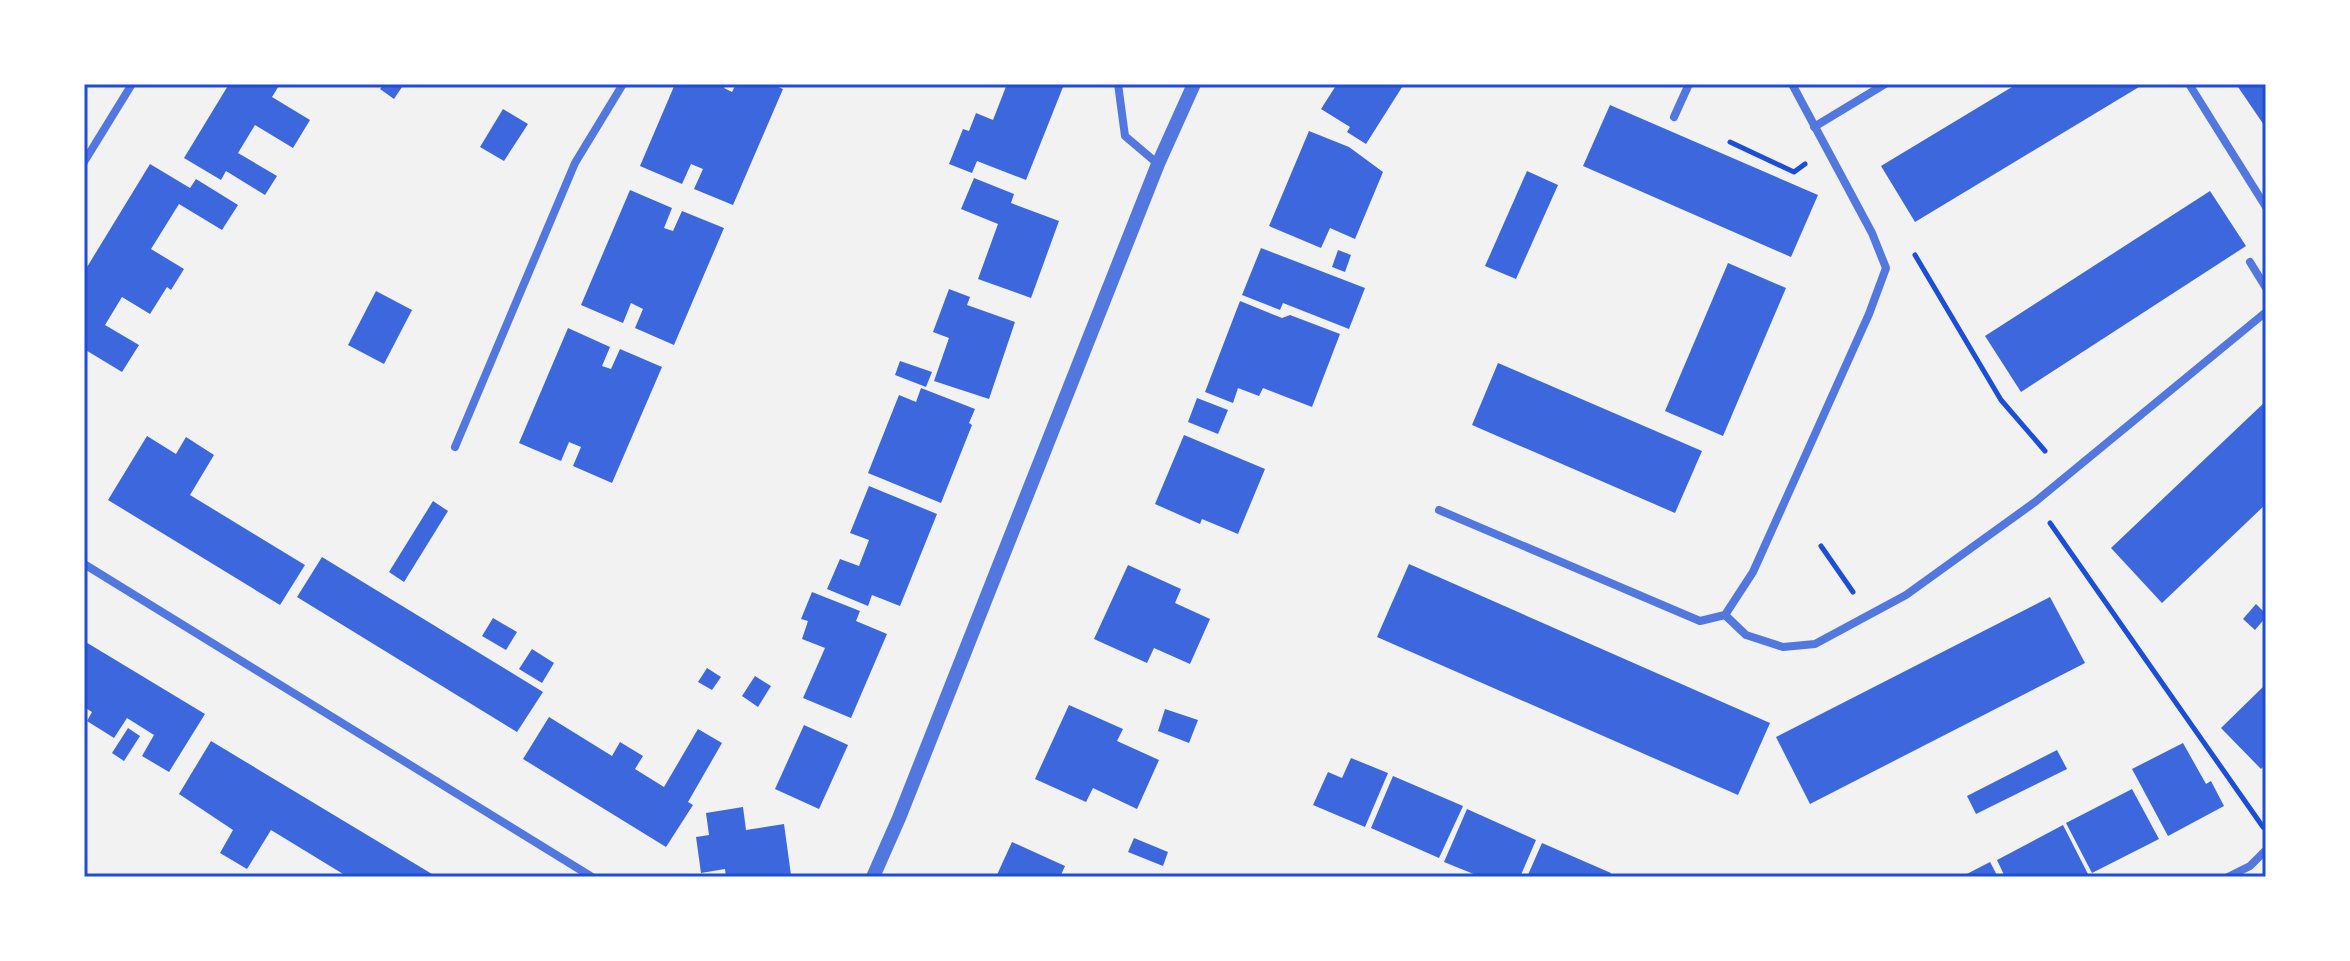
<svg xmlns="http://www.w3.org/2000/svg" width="2350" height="961" viewBox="0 0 2350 961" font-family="'DM Sans',sans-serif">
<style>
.building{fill:#3d67dc}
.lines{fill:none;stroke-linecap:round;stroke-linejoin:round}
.path{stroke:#1d4ed8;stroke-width:5}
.minor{stroke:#5277de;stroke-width:8}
.tertiary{stroke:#5277de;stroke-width:14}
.neatline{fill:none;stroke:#1d4ed8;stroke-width:3}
</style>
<rect width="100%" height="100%" fill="#f2f2f2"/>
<g class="building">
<polygon points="229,84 280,84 272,97 310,120 293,148 255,125 238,153 277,176 265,195 226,171 221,180 184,158"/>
<polygon points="384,84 404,84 394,99 380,89"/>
<polygon points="675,84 725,84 724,88 732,92 736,84 771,84 783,89 733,205 694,189 703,169 691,164 682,184 640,166"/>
<polygon points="1007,84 1056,84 1063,87 1026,180 977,161 972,173 949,164 963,129 969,131 976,113 993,120"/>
<polygon points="1337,84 1404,84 1366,144 1347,132 1350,127 1321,109"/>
<polygon points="2017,84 2138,84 2139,87 1915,222 1881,166"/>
<polygon points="2236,84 2266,84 2266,128"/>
<polygon points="1610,105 1818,195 1791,257 1583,166"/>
<polygon points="503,109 528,124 504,161 480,147"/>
<polygon points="1309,131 1349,147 1383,172 1355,239 1330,228 1321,248 1269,226"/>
<polygon points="150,164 190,188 196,179 238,205 222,230 179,204 151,249 184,269 171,290 167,287 150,314 122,297 105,325 139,345 122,372 84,349 84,272"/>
<polygon points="1527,171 1558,185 1516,279 1485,266"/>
<polygon points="974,178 1014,194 1011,203 1059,221 1031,298 978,279 998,224 961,209"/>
<polygon points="630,190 672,208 664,228 673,231 682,211 724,228 674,345 635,328 643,309 631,303 623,323 581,305"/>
<polygon points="2210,191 2246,246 2021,392 1985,336"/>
<polygon points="1261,248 1365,288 1349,329 1283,303 1280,310 1242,295"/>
<polygon points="1338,250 1351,255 1345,272 1332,267"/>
<polygon points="1728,263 1786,288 1723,436 1665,411"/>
<polygon points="949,289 970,297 967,305 1015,322 989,399 934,381 949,338 933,332"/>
<polygon points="376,291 412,310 384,364 348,345"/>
<polygon points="1240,301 1282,318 1290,315 1340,334 1312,407 1263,388 1259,396 1238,388 1233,403 1205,392"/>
<polygon points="568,328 610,347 602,366 611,369 620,349 662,367 612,483 573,466 581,447 569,442 561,461 519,443"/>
<polygon points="900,361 932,372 926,387 895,375"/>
<polygon points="1498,363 1702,451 1675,513 1472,425"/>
<polygon points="921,388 975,409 969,423 972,425 941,503 868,473 899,395 916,402"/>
<polygon points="1197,398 1228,410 1218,434 1188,422"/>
<polygon points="2266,401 2266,504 2162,603 2111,548"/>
<polygon points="1184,435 1265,469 1238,534 1202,519 1200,524 1155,504"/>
<polygon points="147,436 176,454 186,437 214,455 190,495 305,565 280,605 108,500"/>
<polygon points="869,486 937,514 900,606 872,595 868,606 827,589 840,559 859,566 869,540 850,533"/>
<polygon points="433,501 448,511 404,582 389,572"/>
<polygon points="322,557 543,692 517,732 297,597"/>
<polygon points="1409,564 1770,723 1738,795 1377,637"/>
<polygon points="1128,565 1181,589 1175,603 1210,619 1190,664 1154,648 1147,663 1094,639"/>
<polygon points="812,592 860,611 856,621 887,634 851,718 803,698 825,648 802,639 808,621 801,619"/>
<polygon points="2050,597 2085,663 1810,804 1776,737"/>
<polygon points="2256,604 2266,614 2266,617 2255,630 2243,619"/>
<polygon points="493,618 517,632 506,650 482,636"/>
<polygon points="84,641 205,714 169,772 142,756 154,735 127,718 114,738 87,721 92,712 84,707"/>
<polygon points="532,649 554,663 542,683 519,669"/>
<polygon points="707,668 721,677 712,690 698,682"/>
<polygon points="755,676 771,686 758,707 742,696"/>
<polygon points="2266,684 2266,764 2261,769 2221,728"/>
<polygon points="1069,705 1123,729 1117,741 1159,760 1137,809 1093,788 1086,802 1035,779"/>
<polygon points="1165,709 1198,720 1189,743 1158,731"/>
<polygon points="549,717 612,756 620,742 643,756 635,769 664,787 698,729 722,743 688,802 693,805 666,847 523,759"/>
<polygon points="804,725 848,745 819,809 775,789"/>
<polygon points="128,728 140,736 124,761 112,753"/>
<polygon points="211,741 432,874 430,877 348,877 271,830 247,869 220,853 233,830 179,794"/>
<polygon points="2183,743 2206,784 2211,781 2224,806 2168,836 2132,769"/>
<polygon points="2057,750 2067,769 1976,814 1967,796"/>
<polygon points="1351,758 1388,773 1365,827 1313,805 1328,772 1342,778"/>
<polygon points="1393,776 1463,806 1439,858 1371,828"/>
<polygon points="2132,789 2159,839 2092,873 2066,823"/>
<polygon points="743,807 746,830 784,824 791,875 726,877 725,869 701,873 696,837 709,835 706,813"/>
<polygon points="1467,809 1536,840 1520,877 1481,877 1444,862"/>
<polygon points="2063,825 2089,876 2005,877 1997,860"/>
<polygon points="1134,838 1168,852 1163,866 1128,852"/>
<polygon points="1012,842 1065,866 1060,877 996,877"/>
<polygon points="1542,843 1611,873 1609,877 1527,877"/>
<polygon points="1990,862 1998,877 1961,877"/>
</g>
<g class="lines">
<g class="path">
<polyline points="1730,142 1794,172 1805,164"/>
<polyline points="1915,255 2001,400 2045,451"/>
<polyline points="2050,523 2263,827"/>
<polyline points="1821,546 1853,592"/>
</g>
<g class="minor">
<polyline points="1118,84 1125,136 1158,164"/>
<polyline points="2189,84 2266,207"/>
<polyline points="1674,117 1689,84"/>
<polyline points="1814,127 1885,84"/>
<polyline points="84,162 132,84"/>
<polyline points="2250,262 2266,288"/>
<polyline points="455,447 575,163 623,84"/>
<polyline points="1439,510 1700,621 1725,615 1753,572 1869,314 1886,268 1872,233 1792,84"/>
<polyline points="84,564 592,877"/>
<polyline points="1725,615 1746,635 1783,647 1815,644 1906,595 2035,502 2266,312"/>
<polyline points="2228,877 2250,866 2266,850"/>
</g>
<polyline class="tertiary" points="873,877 899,818 1158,164 1194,84"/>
</g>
<rect width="2350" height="961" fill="none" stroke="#ffffff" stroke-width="172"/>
<rect x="86" y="86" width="2178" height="789" class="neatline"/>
</svg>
